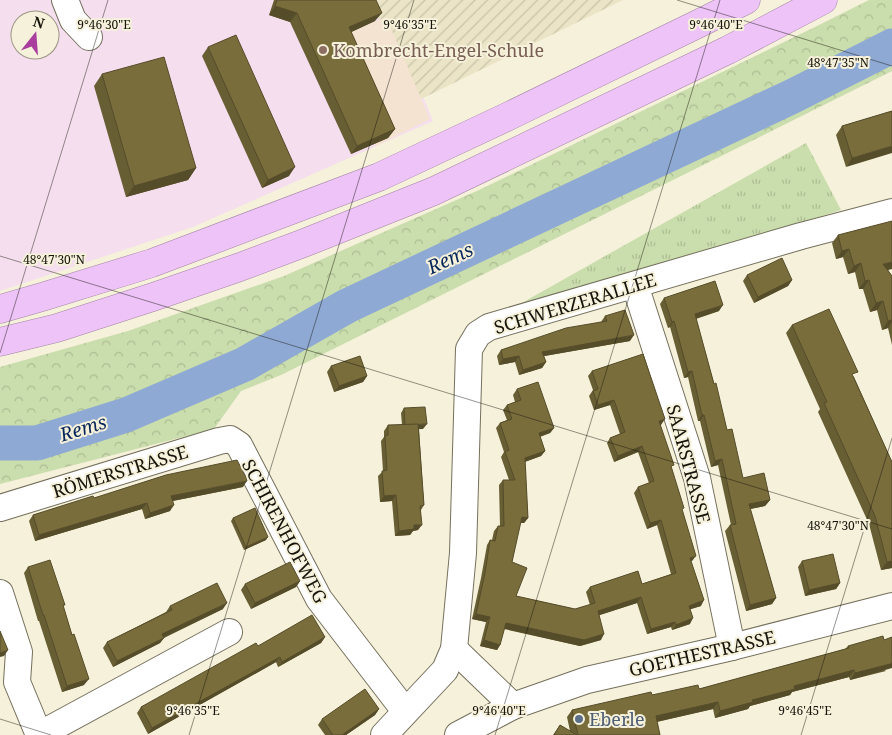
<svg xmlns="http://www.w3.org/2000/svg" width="892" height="735" viewBox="0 0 892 735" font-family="'Noto Serif',serif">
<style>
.commercial{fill:#f5dfee;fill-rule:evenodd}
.industrial{fill:url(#industrial-furrows)}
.education{fill:#f5e3d2}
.grass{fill:url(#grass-tufts)}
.forest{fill:url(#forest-crowns)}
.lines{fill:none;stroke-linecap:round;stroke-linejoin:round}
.river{stroke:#8ea9d4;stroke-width:35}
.minor-casing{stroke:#75705d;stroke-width:28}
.highway-casing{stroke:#a285a5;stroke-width:29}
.minor{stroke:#fff;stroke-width:26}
.highway{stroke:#eec3f8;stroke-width:28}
.wall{fill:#685e34}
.shaded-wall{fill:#554c2a}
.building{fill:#796d3c;stroke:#554c2a}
.ticks{fill:none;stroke:#15130b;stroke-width:1;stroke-opacity:0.45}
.education-dot{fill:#8d6e63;stroke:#f6f1da;stroke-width:2}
.service-dot{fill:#5c6f8a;stroke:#f6f1da;stroke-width:2}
.labels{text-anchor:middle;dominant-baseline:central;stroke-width:4;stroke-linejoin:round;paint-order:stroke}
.education-label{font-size:18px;fill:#785e54;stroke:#f6f1da;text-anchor:start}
.street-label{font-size:18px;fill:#15130b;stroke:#f6f1da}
.service-label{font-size:18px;fill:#4e5e75;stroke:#f6f1da;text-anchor:start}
.water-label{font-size:19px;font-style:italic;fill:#07275b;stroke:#f6f1da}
.ticks-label{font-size:12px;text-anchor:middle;fill:#15130b;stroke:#f6f1da;stroke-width:4;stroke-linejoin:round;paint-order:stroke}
</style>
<defs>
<pattern id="industrial-furrows" width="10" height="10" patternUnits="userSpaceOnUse" patternTransform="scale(1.25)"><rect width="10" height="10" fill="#ebe4c6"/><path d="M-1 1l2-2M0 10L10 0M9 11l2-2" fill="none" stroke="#c9c3a9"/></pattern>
<pattern id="grass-tufts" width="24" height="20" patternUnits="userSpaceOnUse" patternTransform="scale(1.25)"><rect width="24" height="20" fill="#caddac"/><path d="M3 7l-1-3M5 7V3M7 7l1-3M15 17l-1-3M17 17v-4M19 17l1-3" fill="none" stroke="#adbd93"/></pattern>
<pattern id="forest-crowns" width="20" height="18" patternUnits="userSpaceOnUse" patternTransform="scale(1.25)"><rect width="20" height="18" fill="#caddac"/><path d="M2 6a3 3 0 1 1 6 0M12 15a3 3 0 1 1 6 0" fill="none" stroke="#adbd93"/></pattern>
</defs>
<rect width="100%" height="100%" fill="#f6f1da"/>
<path class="commercial" d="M0,0H384L433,121L193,227L0,291ZM20,20H50V50H20Z"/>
<polygon class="industrial" points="370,0 623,0 419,100"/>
<polygon class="education" points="386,17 430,119 376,146 328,41"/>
<polygon class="grass" points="806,143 841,210 495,318"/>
<polygon class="forest" points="869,0 892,0 892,71 281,375 241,391 214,429 0,484 0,367 128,331 284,276 479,190 815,27"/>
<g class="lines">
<polyline class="river" points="0,443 37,443 126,415 245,364 347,306 793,96 892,46"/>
<defs>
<g id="minor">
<polyline points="65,0 73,20 89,37"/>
<polyline points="635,285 697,478 732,647"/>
<polyline points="0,508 219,441 230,439 239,445 319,599 405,711"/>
<polyline points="0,593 19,652 17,682 39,735"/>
<polyline points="454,649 513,706"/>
<polyline points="39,735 229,632"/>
<polyline points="384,735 445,670 454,649 463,553 469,349 478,334 489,327 801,236 892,212"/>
<polyline points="458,735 513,706 587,680 732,647 892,606"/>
</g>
<g id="highway">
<polyline points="0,309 42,297 152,263 379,177 511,115 706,20 746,0"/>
<polyline points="0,342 57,328 153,297 240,267 304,243 434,191 728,50 823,0"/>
</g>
</defs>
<use href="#minor" class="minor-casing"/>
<use href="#highway" class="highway-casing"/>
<use href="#minor" class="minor"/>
<use href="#highway" class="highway"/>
</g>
<g class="wall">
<polygon points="274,0 376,0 375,21 351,32 395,129 388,138 351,154 290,22 269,15"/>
<polygon points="208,47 289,176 262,188 202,56"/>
<polygon points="102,74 196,168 188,180 126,197 94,86"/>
<polygon points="892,111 846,167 836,135 842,126"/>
<polygon points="838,235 888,270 892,276 892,345 888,328 882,330 877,310 870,312 863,289 859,289 855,272 848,274 843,257 836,259 832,243"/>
<polygon points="747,275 792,280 788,286 754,303 743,281"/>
<polygon points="664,298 719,311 696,319 727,430 743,478 770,500 765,506 750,509 776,598 772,604 746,611 725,531 730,525 731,525 718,465 711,467 700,421 698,421 688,377 684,378 670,327 668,328 660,304"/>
<polygon points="605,316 630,341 544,356 546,362 542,368 519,375 515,362 499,365 497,356 501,350 601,322"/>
<polygon points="792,325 854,377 892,462 892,568 881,570 869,524 818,412 820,409 786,333"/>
<polygon points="331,366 367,376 363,382 334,392 327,372"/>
<polygon points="592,371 661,425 660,425 682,511 691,562 701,606 690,609 690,624 672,630 671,627 647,634 637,603 599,615 601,640 580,646 504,629 500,645 497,650 480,646 486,622 472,619 481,578 487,545 490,540 492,540 494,531 498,526 500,526 499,485 503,480 509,480 501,457 504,452 496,428 500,423 507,420 503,410 507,405 515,402 513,395 517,389 554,428 550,433 540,437 545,451 541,456 525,462 528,518 524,523 520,523 512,562 516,596 575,609 590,605 586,592 590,587 642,584 671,574 657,525 647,529 634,493 638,487 649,483 638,452 614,462 607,443 610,438 620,434 610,405 594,410 589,396 593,390 588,376"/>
<polygon points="404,408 423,429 419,429 424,505 421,510 418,530 413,531 410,535 395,536 392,501 380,502 378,476 383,471 381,441 384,437 384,431 388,425 402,425 401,413"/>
<polygon points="243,487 173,501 170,511 145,519 142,509 35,541 29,521 33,515 94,498"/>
<polygon points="233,518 266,540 244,550 231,521"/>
<polygon points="802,561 840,583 836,589 805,596 798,567"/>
<polygon points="28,567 63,606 72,635 84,685 62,692 39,621 38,621 24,573"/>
<polygon points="300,581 296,587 251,609 241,590 245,584"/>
<polygon points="170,606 223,609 164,638 160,643 113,667 103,648 107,642 166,612"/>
<polygon points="325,637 321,643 278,667 276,662 148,734 137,713 141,707"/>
<polygon points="848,646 886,671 850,680 849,677 792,692 790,695 750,706 748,709 715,718 713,709 657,722 660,735 553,735 560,725 570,731 567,717 572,710 652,695 699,689 845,649"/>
<polygon points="379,709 375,715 346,735 325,735 318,725 322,719"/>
</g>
<g class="shaded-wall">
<polygon points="275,6 297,13 290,22 269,15"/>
<polygon points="382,13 375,21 343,36 349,27"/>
<polygon points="395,129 388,138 351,154 357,146"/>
<polygon points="892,146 892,153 846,167 852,158"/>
<polygon points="295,167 289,176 262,188 268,180"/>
<polygon points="196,168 188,180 126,197 134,186"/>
<polygon points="849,249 843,257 836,259 842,251"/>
<polygon points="892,262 892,269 877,273 883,264"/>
<polygon points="861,263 855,272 848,274 854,266"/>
<polygon points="792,280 788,286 754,303 758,297"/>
<polygon points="869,280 863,289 859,289 865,281"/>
<polygon points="883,301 877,310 870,312 876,303"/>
<polygon points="723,305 719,311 691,320 695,314"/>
<polygon points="892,320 892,322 888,328 882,330 888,321"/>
<polygon points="674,321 670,327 668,328 672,322"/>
<polygon points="634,335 630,341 539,357 542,352"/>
<polygon points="519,356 515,362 499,365 503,359"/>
<polygon points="546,362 542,368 519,375 523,370"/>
<polygon points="692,371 688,377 684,378 688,372"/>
<polygon points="367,376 363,382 334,392 339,386"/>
<polygon points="614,400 610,405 594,410 598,405"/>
<polygon points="702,415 704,415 700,421 698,421"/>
<polygon points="665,419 661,425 655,427 659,421"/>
<polygon points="427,424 423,429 402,430 405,425"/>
<polygon points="554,428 550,433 535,438 539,433"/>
<polygon points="642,446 638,452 614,462 618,456"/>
<polygon points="545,451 541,456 521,463 525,458"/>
<polygon points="722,459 718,465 711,467 715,461"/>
<polygon points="247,481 243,487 167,502 171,496"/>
<polygon points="396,495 392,501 380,502 384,496"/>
<polygon points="770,500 765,506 745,510 749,504"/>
<polygon points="147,503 142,509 35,541 39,535"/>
<polygon points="174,505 170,511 145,519 150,513"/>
<polygon points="522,517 528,518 524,523 518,523"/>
<polygon points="661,520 657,525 647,529 650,523"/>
<polygon points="414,525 422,525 418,530 413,531 410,535 395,536 399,531"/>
<polygon points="268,537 266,540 244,550 246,547"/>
<polygon points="696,556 692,561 686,563 690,558"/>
<polygon points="892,561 892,568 881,570 887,562"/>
<polygon points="300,581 296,587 251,609 255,603"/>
<polygon points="840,583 836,589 805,596 809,590"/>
<polygon points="641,597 637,603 594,617 598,611"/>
<polygon points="776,598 772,604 746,611 750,605"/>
<polygon points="704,600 701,606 685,611 689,606"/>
<polygon points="227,603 223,609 158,640 162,634"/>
<polygon points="476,614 490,617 486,622 472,619"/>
<polygon points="693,618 690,624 672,630 676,625"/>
<polygon points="675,622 671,627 647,634 651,629"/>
<polygon points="506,623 604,634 601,640 580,646 502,628"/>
<polygon points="325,637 321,643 278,667 282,662"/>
<polygon points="164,638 160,643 113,667 117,661"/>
<polygon points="484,640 500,645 497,650 480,646"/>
<polygon points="8,650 4,656 0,657 0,653"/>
<polygon points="280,657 276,662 148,734 152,728"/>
<polygon points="892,663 892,668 850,680 855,673"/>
<polygon points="854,670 849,677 792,692 790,695 750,706 748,709 715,718 720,711 794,686"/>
<polygon points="89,679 84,685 62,692 67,686"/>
<polygon points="718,702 713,709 651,723 656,716"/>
<polygon points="379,709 375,715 346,735 342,735"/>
</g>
<g class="building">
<polygon points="277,0 376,0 382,13 349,27 395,129 357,146 297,13 275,6"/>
<polygon points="236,35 295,167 268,180 208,47"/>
<polygon points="164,57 196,168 134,186 102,74"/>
<polygon points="892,111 892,146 852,158 842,126"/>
<polygon points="892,221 892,262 883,264 892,276 892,320 888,321 883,301 876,303 869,280 865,281 861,263 854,266 849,249 842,251 838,235"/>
<polygon points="782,258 792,280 758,297 747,275"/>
<polygon points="715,281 723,305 695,314 714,384 716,383 727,430 732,429 743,478 764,473 770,500 749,504 776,598 750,605 730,525 736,524 722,459 715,461 704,415 702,415 692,371 688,372 674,321 672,322 664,298"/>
<polygon points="829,309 858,372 852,374 892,462 892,561 887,562 875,516 824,403 827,402 792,325"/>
<polygon points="625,310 634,335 542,352 546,362 523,370 519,356 503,359 501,350 566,328 607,321 605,316"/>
<polygon points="643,354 665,419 659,421 674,465 671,466 684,508 682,509 696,556 690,558 704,600 689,606 693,618 676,625 675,622 651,629 641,597 598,611 604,634 584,640 506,623 500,645 484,640 490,617 476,614 485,573 490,540 495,541 498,526 504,526 503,480 515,480 505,452 509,450 500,423 512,419 507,405 521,400 517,389 538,382 554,428 539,433 545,451 525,458 528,518 522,517 512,562 527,568 516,596 575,609 595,603 590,587 638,571 642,584 676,573 661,520 650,523 638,487 654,481 642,446 618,456 610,438 625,432 614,400 598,405 593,391 598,389 592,371"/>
<polygon points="360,356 367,376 339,386 331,366"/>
<polygon points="425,407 427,424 405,425 404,408"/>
<polygon points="418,424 424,505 420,506 422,525 414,525 414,529 399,531 396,495 384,496 382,471 387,470 385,436 388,435 388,425"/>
<polygon points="237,460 246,477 247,481 171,496 174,505 150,513 147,503 39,535 33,515 93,496 94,498 166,475"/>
<polygon points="255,508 268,537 246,547 233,518"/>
<polygon points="833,554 840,583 809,590 802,561"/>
<polygon points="50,560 65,605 63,605 72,635 74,634 89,679 67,686 44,615 43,615 28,567"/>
<polygon points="290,562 300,581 255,603 245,584"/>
<polygon points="217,583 227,603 162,634 164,638 117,661 107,642 172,610 170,606"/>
<polygon points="312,615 325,637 282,662 280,657 152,728 141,707 256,643 258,646"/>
<polygon points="0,631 8,650 0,653"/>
<polygon points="883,636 884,640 892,637 892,663 890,664 855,673 854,670 794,686 795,689 752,700 753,702 720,711 718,702 656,716 660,735 578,735 572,710 651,692 652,695 698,685 699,689 849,648 848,646"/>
<polygon points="365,689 379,709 342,735 333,735 322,719"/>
<polygon points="560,725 577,735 554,735"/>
</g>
<path class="ticks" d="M677,0L892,66M0,256L892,529M0,353L108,0M0,719L51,735M189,735L414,0M495,735L720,0M801,735L892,438"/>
<circle class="education-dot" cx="323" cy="50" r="5"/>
<circle class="service-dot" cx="579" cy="719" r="5"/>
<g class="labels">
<g class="education-label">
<text x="333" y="50">Kombrecht-Engel-Schule</text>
</g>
<g class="street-label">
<text transform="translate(575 303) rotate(-17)">SCHWERZERALLEE</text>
<text transform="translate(689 464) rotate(75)">SAARSTRASSE</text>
<text transform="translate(120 471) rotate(-17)">RÖMERSTRASSE</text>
<text transform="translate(285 531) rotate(62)">SCHIRENHOFWEG</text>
<text transform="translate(702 653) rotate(-13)">GOETHESTRASSE</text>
</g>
<g class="service-label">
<text x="589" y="719">Eberle</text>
</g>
<g class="water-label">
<text transform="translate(450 258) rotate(-25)">Rems</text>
<text transform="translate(83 428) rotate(-17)">Rems</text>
</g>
</g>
<g class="ticks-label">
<text x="104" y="29">9°46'30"E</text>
<text x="410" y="29">9°46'35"E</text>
<text x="716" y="29">9°46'40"E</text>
<text x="838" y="67">48°47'35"N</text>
<text x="54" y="264">48°47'30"N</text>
<text x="838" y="530">48°47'30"N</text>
<text x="193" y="715">9°46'35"E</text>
<text x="499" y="715">9°46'40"E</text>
<text x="805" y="715">9°46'45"E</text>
</g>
<g transform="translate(35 35) rotate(17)"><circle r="24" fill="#f6f1da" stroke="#9c9887"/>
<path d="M0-4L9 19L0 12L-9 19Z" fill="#aa3e9e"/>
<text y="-8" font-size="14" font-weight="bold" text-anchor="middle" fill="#15130b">N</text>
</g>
</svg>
